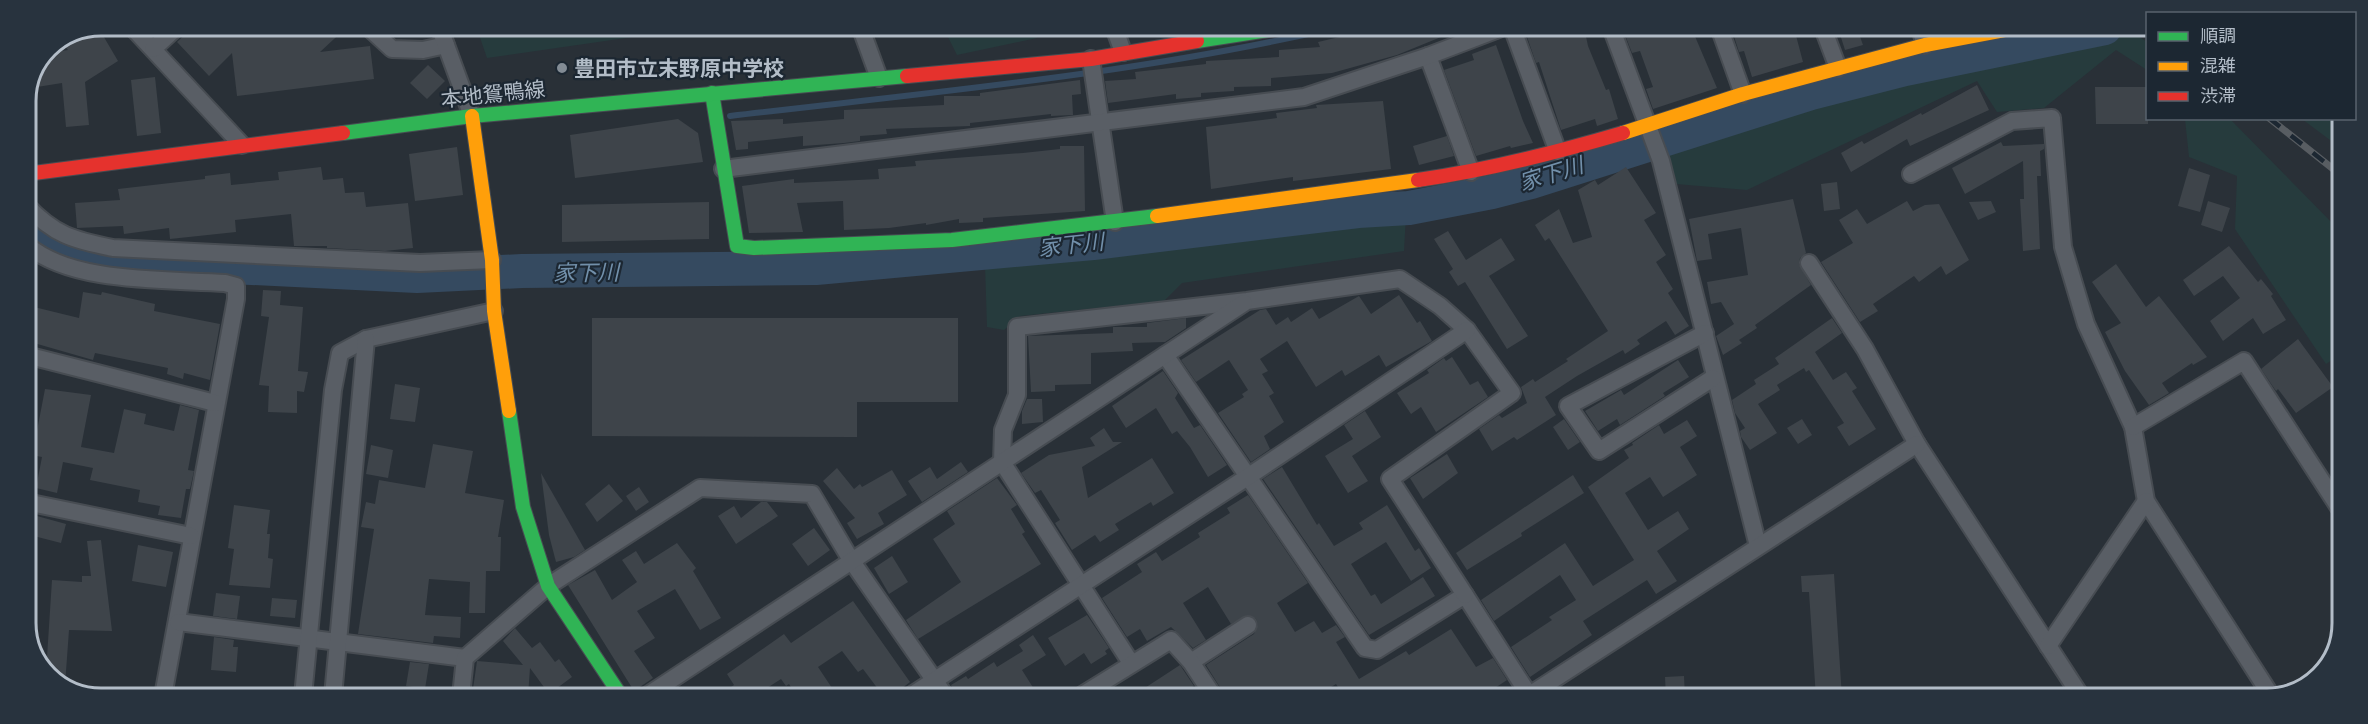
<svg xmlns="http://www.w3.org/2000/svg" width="2368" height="724" viewBox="0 0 2368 724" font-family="Poppins,'Noto Sans JP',sans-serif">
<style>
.green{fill:#263b3d}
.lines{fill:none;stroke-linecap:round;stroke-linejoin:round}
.stream{stroke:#354a60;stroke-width:6}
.river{stroke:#354a60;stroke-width:34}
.building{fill:#3e444a}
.street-casing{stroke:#474c52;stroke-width:20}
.fast-casing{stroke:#474c52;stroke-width:16}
.slow-casing{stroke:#474c52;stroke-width:16}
.jam-casing{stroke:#474c52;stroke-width:16}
.street{stroke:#595e65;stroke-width:16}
.fast{stroke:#30b455;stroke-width:14}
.slow{stroke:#ff9f0a;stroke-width:14}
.jam{stroke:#e5322d;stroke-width:14}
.rail-casing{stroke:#585d62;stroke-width:7}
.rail{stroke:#1c2732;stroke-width:4.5;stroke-dasharray:14;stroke-linecap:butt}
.poi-dot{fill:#838c95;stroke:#1c2732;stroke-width:2}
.labels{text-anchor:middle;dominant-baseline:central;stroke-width:4.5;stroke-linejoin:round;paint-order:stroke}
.poi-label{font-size:21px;font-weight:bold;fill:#b3bdc8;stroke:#1c2732;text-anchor:start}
.street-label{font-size:21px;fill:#b3bdc8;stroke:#1c2732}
.water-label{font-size:22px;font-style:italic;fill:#7290ab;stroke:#1c2732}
.rim{fill:none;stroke:#b3bdc8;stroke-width:3}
</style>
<rect width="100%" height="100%" fill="#293037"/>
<g class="green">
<polygon points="476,26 709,26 487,58"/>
<polygon points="943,27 1033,27 1037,38 957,55"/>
<polygon points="2132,32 2147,42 2147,70 2116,50 2044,108 1997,112 1977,81 1747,190 1676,184 1666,146 1809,100 2061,38"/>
<polygon points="2185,119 2230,119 2342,233 2341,354 2326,364 2235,229 2237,176 2189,157"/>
<polygon points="2302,119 2342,119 2342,149"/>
<polygon points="1406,214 1404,251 1182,283 1164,301 1020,316 1004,330 987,327 985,264"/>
</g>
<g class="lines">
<g class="stream">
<polyline points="2057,28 2064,34"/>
<path d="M730,116C933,92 1139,74 1339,27"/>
</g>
<polyline class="river" points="26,221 63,250 87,260 417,276 522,271 816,268 1093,243 1358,211 1409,208 1492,192 1531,182 1811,93 1905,69 2105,28"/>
</g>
<g class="building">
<polygon points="194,26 348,26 320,52 370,46 374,79 237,96 232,53 209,76 177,42"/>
<polygon points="98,27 118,61 85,82 89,125 66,127 62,83 37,87 36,76 45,53 68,50 62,42"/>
<polygon points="1382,27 1463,28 1397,55 1332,73 1271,78 1271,86 1234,87 1234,91 1201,93 1201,97 1176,99 1176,94 1108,103 1105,81 1136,79 1135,72 1206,64 1206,61 1279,57 1279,50 1320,47 1318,42"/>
<polygon points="1548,27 1584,27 1588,46 1606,90 1609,89 1618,119 1597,126 1595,119 1561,130 1539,62 1536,63 1526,34"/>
<polygon points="1622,27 1691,27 1717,88 1653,109 1646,89 1653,87 1640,51 1632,53"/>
<polygon points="1731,27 1794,28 1803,62 1752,77 1744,51 1739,52"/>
<polygon points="1838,28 1857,28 1863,45 1845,50"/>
<polygon points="1496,45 1523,121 1533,143 1511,148 1510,146 1476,156 1444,70 1474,60 1472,54"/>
<polygon points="428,65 445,81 427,99 410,83"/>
<polygon points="155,77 161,133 137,136 131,80"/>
<polygon points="1080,80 1081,94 1072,95 1073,115 1051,116 1051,114 970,123 970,126 886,129 887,134 860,136 860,141 844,143 803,146 803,136 748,142 748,149 736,150 731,121 783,119 783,124 844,119 844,110 944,105 944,96 980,96 980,93"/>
<polygon points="1977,85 1989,110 1910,146 1907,139 1851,172 1841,153 1862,141 1864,144 1921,113 1922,115"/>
<polygon points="2095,87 2148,87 2148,124 2096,124"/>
<polygon points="1383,101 1391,169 1293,181 1293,177 1211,189 1206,127 1277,118 1276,113 1317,108 1316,105"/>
<polygon points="678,119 698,133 703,162 575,178 570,135"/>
<polygon points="1447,136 1454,156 1419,165 1413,146"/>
<polygon points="2001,142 2003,146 2044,144 2044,149 2040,151 2041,176 2037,176 2040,249 2023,251 2020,199 2024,199 2023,161 1965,194 1952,168"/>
<polygon points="1060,146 1084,146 1085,211 983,218 983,222 959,223 959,219 926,225 926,223 889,228 844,230 843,201 797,203 803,232 749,233 742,186 794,179 794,183 879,179 878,169 916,166 915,161 1023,153 1060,149"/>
<polygon points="457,147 463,195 415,201 409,154"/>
<polygon points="321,167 323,180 343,178 345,193 364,192 366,207 408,203 413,248 385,251 327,248 327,246 294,246 291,214 235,220 236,232 170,239 169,228 124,234 123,226 77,228 75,203 120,200 118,189 205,179 205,176 230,173 231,185 279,180 278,172"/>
<polygon points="1626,167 1656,213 1644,220 1666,255 1656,262 1673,289 1668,293 1689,326 1675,335 1666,321 1637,340 1640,344 1625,354 1623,350 1577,376 1545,397 1556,415 1517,440 1514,437 1492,451 1479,429 1499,415 1502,418 1527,403 1521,387 1533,379 1535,382 1568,361 1566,359 1608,331 1549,238 1545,241 1535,225 1559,209 1573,243 1592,237 1578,190 1595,180 1598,185"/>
<polygon points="2189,168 2210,175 2200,212 2178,206"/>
<polygon points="1837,182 1840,209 1824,211 1821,184"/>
<polygon points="1793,199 1806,253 1800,258 1799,264 1811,285 1755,325 1757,328 1739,340 1742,343 1723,355 1716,336 1734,324 1721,302 1711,304 1707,282 1748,275 1741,228 1708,234 1712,259 1697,261 1689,219"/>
<polygon points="1907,201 1913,211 1925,205 1939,204 1969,260 1946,275 1941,266 1919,282 1914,276 1873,304 1878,311 1860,322 1821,262 1853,243 1839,220 1857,209 1867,224"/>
<polygon points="1991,201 1996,212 1978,220 1969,202"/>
<polygon points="2208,201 2230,208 2222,232 2201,225"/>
<polygon points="709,202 709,239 562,242 562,205"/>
<polygon points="1448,231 1466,260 1501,238 1515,260 1489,276 1528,336 1507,349 1465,282 1458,286 1449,272 1453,269 1434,239"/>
<polygon points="2229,246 2258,282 2261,279 2273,294 2271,296 2286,320 2263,334 2253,318 2223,341 2210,321 2240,298 2223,276 2194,296 2183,280"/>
<polygon points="2116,264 2146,307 2159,296 2207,357 2193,365 2192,363 2162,383 2169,393 2149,405 2125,371 2105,332 2121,323 2092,282"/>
<polygon points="263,290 281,291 280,305 303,307 298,371 308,372 304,392 297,391 297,413 268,412 269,386 259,385 269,317 261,316"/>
<polygon points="83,292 101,295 102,292 155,304 154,311 220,324 210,380 184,373 183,379 167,374 168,368 95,353 93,360 27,341 34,307 79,318"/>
<polygon points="1399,295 1417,323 1420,321 1432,341 1386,367 1379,355 1345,376 1342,370 1316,387 1287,341 1260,359 1268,371 1262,374 1274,393 1269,396 1284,422 1264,436 1270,449 1251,462 1218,413 1244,397 1242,394 1248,390 1229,360 1196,382 1181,360 1260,310 1266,309 1276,325 1288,317 1291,322 1312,308 1319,319 1359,296 1371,314"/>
<polygon points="592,318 958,318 958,402 857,402 857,437 592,436"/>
<polygon points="1186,318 1186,328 1165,342 1132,343 1133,351 1091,353 1091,384 1055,385 1055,391 1031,392 1028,336 1113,333 1113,327 1147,327 1147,323"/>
<polygon points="1832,318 1842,333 1815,352 1833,380 1846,372 1857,388 1852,391 1876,429 1849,446 1837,427 1844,423 1809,370 1806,372 1804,368 1777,385 1780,390 1758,404 1777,433 1750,450 1741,437 1740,431 1745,428 1735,413 1732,400 1756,384 1754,380 1779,364 1775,358"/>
<polygon points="2298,339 2333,387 2296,413 2278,389 2276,391 2261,369"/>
<polygon points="1452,357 1470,385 1478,381 1488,397 1436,432 1421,407 1411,414 1397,393 1429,373 1427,370 1444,358 1446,361"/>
<polygon points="1678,360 1689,377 1663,393 1665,396 1620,425 1617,419 1598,431 1585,411 1621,390 1624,395"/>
<polygon points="1163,371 1178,393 1175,398 1194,428 1200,425 1227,465 1208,477 1190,447 1177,431 1172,434 1156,408 1126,428 1112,406"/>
<polygon points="395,384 420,388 415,422 390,419"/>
<polygon points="45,389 91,395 81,447 114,453 124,409 146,414 144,424 174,431 180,405 199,410 188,470 194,471 190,489 186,489 181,518 158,515 160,506 138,502 140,490 90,480 93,468 63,462 57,493 36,488 42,457 26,454 26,434 36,436"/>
<polygon points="1027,399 1042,399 1043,422 1022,424 1022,411"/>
<polygon points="1365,411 1381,437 1352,456 1368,481 1348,493 1325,456 1353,439 1344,425"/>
<polygon points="1564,419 1580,442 1568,450 1553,427"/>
<polygon points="1802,419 1812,435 1798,444 1787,428"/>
<polygon points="1687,420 1697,436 1680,447 1697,475 1663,497 1650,477 1625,493 1648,530 1678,511 1689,529 1657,551 1677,581 1656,594 1647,580 1583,621 1592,635 1530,677 1511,647 1552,620 1549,617 1576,600 1560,575 1494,621 1481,600 1565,543 1593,586 1634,560 1588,487 1629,458 1624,450 1633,445 1632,443 1659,425 1664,434"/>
<polygon points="1104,428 1113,442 1122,442 1082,467 1088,498 1152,458 1174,493 1153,506 1151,502 1115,524 1119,530 1100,542 1095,535 1072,550 1055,523 1060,520 1041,490 1035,493 1021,473 1049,455 1095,446 1090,438"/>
<polygon points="433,444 473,451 465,493 504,500 498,537 501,537 500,571 486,571 485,613 469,613 470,582 429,579 425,615 461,617 460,638 434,636 433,643 358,634 374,529 361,527 366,502 375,504 379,480 425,488"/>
<polygon points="371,445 393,450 388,478 366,474"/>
<polygon points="1447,454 1458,473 1423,499 1410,478"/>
<polygon points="961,462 968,472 922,502 908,481 930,467 937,479"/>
<polygon points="1282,467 1317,525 1319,523 1334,546 1363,529 1359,523 1387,505 1415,551 1419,548 1431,568 1411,581 1386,542 1351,564 1371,596 1375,594 1381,604 1423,577 1435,596 1369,635 1263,479"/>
<polygon points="837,468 854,489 860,484 862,487 892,470 907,495 878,513 884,524 857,539 847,523 855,518 823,481"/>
<polygon points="541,473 585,550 574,557 556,562 549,535"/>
<polygon points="1573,475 1584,493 1521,533 1522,536 1467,570 1456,553"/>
<polygon points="997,478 1017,505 1011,509 1025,532 1022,534 1041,564 918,639 906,620 961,582 933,539 955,524 947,511"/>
<polygon points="609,484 623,501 597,522 585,504"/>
<polygon points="639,487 649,502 636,511 626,496"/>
<polygon points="1248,495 1308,583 1277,603 1295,632 1314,621 1322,633 1336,625 1345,637 1336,642 1359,679 1406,651 1409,655 1451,629 1476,667 1493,658 1507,680 1480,698 1344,697 1336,684 1315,697 1226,697 1206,665 1254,634 1258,624 1256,619 1248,615 1231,624 1208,587 1183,603 1206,640 1193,648 1171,627 1147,641 1140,629 1127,637 1102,598 1142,572 1137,564 1156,552 1162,561 1200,537 1198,533 1230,513 1227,508"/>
<polygon points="761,502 767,502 778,516 736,544 718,516 734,506 741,518"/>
<polygon points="234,505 270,510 267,534 270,534 268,558 273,559 270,588 229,585 234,549 228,548"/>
<polygon points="26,513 66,524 61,543 26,534"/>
<polygon points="814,528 830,550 808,566 792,544"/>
<polygon points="101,540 112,631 69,630 65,685 46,673 52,580 82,582 82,576 91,576 87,541"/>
<polygon points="677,543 696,568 693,571 721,618 700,630 675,589 637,611 655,638 634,651 653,678 634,691 568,585 595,570 612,600 637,582 622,560 636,551 644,564"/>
<polygon points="138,545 173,552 166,587 132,581"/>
<polygon points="892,556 908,582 889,594 874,568"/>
<polygon points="1834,574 1842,698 1816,698 1809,592 1802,592 1801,576"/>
<polygon points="216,593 240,596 237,619 213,616"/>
<polygon points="272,598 297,600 295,618 270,616"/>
<polygon points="853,601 910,682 891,697 884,697 863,669 858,672 842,651 818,667 834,691 825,697 797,697 789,684 786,686 781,679 753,697 716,697 734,685 727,674 784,634 791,643"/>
<polygon points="1087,615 1109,648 1105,651 1107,654 1091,664 1084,653 1065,666 1048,638"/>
<polygon points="515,628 532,648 540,642 555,662 559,659 572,677 549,694 530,668 528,696 472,696 477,661 523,665 503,641"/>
<polygon points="1033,635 1046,655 1022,670 1039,697 956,697 951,685 966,676 968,679 994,662 997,667 1023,651 1019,645"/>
<polygon points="214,637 234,640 233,647 238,647 236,672 211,670"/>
<polygon points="410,662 429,664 425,689 406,686"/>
<polygon points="1180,665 1194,686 1176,697 1131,697"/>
<polygon points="1684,676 1685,698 1666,698 1665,677"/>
</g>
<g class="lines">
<defs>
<g id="street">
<polyline points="131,26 242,145"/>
<polyline points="367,26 392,49 423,50 446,45"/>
<polyline points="439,26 472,116"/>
<polyline points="860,26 879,78"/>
<polyline points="1114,27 1123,52"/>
<polyline points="1512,27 1558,152"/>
<polyline points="1611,27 1661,161 1758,546"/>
<polyline points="1719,27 1743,94"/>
<polyline points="1823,28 1838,68"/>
<polyline points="1920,28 1925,45"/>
<polyline points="153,49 178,26"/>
<polyline points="1428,56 1471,172"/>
<polyline points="1091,59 1115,222"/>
<polyline points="723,169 1304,97 1428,56 1504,27"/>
<polyline points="1911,174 2012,121 2052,118 2063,247 2086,324 2133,427 2146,501 2272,697"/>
<path d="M26,205C54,235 73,240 113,248L420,263L492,260"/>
<path d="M26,244C70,284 167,279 225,283L236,286V299L163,696"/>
<polyline points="1809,263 1865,349 1917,444 2082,698"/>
<polyline points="1705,333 1568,406 1599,451 1713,378"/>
<polyline points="26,355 215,403"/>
<polyline points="1165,355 1365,648 1377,650 1465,595 1529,695"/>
<polyline points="2133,427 2244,361 2340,509"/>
<polyline points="26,502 191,536"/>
<polyline points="178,622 465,658"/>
<polyline points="2048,646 2146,501"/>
<polyline points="1191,662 1248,625"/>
<polyline points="1131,663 1002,462 1003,430 1017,395 1017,327 1247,301 1400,279 1440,306 1467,330 1512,393 1390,479 1465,595"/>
<polyline points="303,696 333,390 340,353 366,339 494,311"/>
<polyline points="333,696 366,339"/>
<polyline points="461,696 465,658 548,586 700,488 812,494 851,560 946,697"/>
<polyline points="645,697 1244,303"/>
<polyline points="909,697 1249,476 1467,330"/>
<polyline points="1079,697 1171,640 1191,662 1214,697"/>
<polyline points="1525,698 1917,444"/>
</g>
<g id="fast">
<polyline points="1197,41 1288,27"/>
<polyline points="712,93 737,246 754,248 952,240 1157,216"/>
<polyline points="343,133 472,116 907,76"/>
<polyline points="509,411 523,507 548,586 621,696"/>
</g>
<g id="slow">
<polyline points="472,116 492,260 494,311 509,411"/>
<polyline points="1623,133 1743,94 1925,45 2015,28"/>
<polyline points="1157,216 1418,180"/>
</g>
<g id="jam">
<polyline points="907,76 1091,59 1197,41"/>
<polyline points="26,174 343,133"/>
<path d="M1418,180C1488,170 1555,153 1623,133"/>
</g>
</defs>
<use href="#street" class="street-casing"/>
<use href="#fast" class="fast-casing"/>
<use href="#slow" class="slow-casing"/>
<use href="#jam" class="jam-casing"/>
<use href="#street" class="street"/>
<use href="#fast" class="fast"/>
<use href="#slow" class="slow"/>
<use href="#jam" class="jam"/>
<defs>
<polyline id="rail" points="2269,118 2342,176"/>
</defs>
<use href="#rail" class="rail-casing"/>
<use href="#rail" class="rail"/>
</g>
<circle class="poi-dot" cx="562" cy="68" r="6"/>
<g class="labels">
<g class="poi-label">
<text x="574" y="68">豊田市立末野原中学校</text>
</g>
<g class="street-label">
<text transform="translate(493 94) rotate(-6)">本地鴛鴨線</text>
</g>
<g class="water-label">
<text transform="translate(1551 174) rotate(-17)">家下川</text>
<text transform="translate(1071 245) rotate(-6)">家下川</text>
<text transform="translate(586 273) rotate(-1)">家下川</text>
</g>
</g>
<path d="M0 0H2368V724H0ZM101 36H2267A65 65 0 0 1 2332 101V623A65 65 0 0 1 2267 688H101A65 65 0 0 1 36 623V101A65 65 0 0 1 101 36Z" fill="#28333e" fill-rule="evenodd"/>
<path class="rim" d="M101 36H2267A65 65 0 0 1 2332 101V623A65 65 0 0 1 2267 688H101A65 65 0 0 1 36 623V101A65 65 0 0 1 101 36Z"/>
<rect x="2146" y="12" width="210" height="108" fill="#1c2732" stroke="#58636e" stroke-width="1.5"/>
<rect x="2158" y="32" width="30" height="9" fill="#30b455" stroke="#58636e" stroke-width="1.5"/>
<text x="2200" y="42" font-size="18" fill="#b3bdc8">順調</text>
<rect x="2158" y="62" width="30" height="9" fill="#ff9f0a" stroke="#58636e" stroke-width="1.5"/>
<text x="2200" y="72" font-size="18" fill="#b3bdc8">混雑</text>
<rect x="2158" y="92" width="30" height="9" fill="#e5322d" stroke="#58636e" stroke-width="1.5"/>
<text x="2200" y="102" font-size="18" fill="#b3bdc8">渋滞</text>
</svg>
